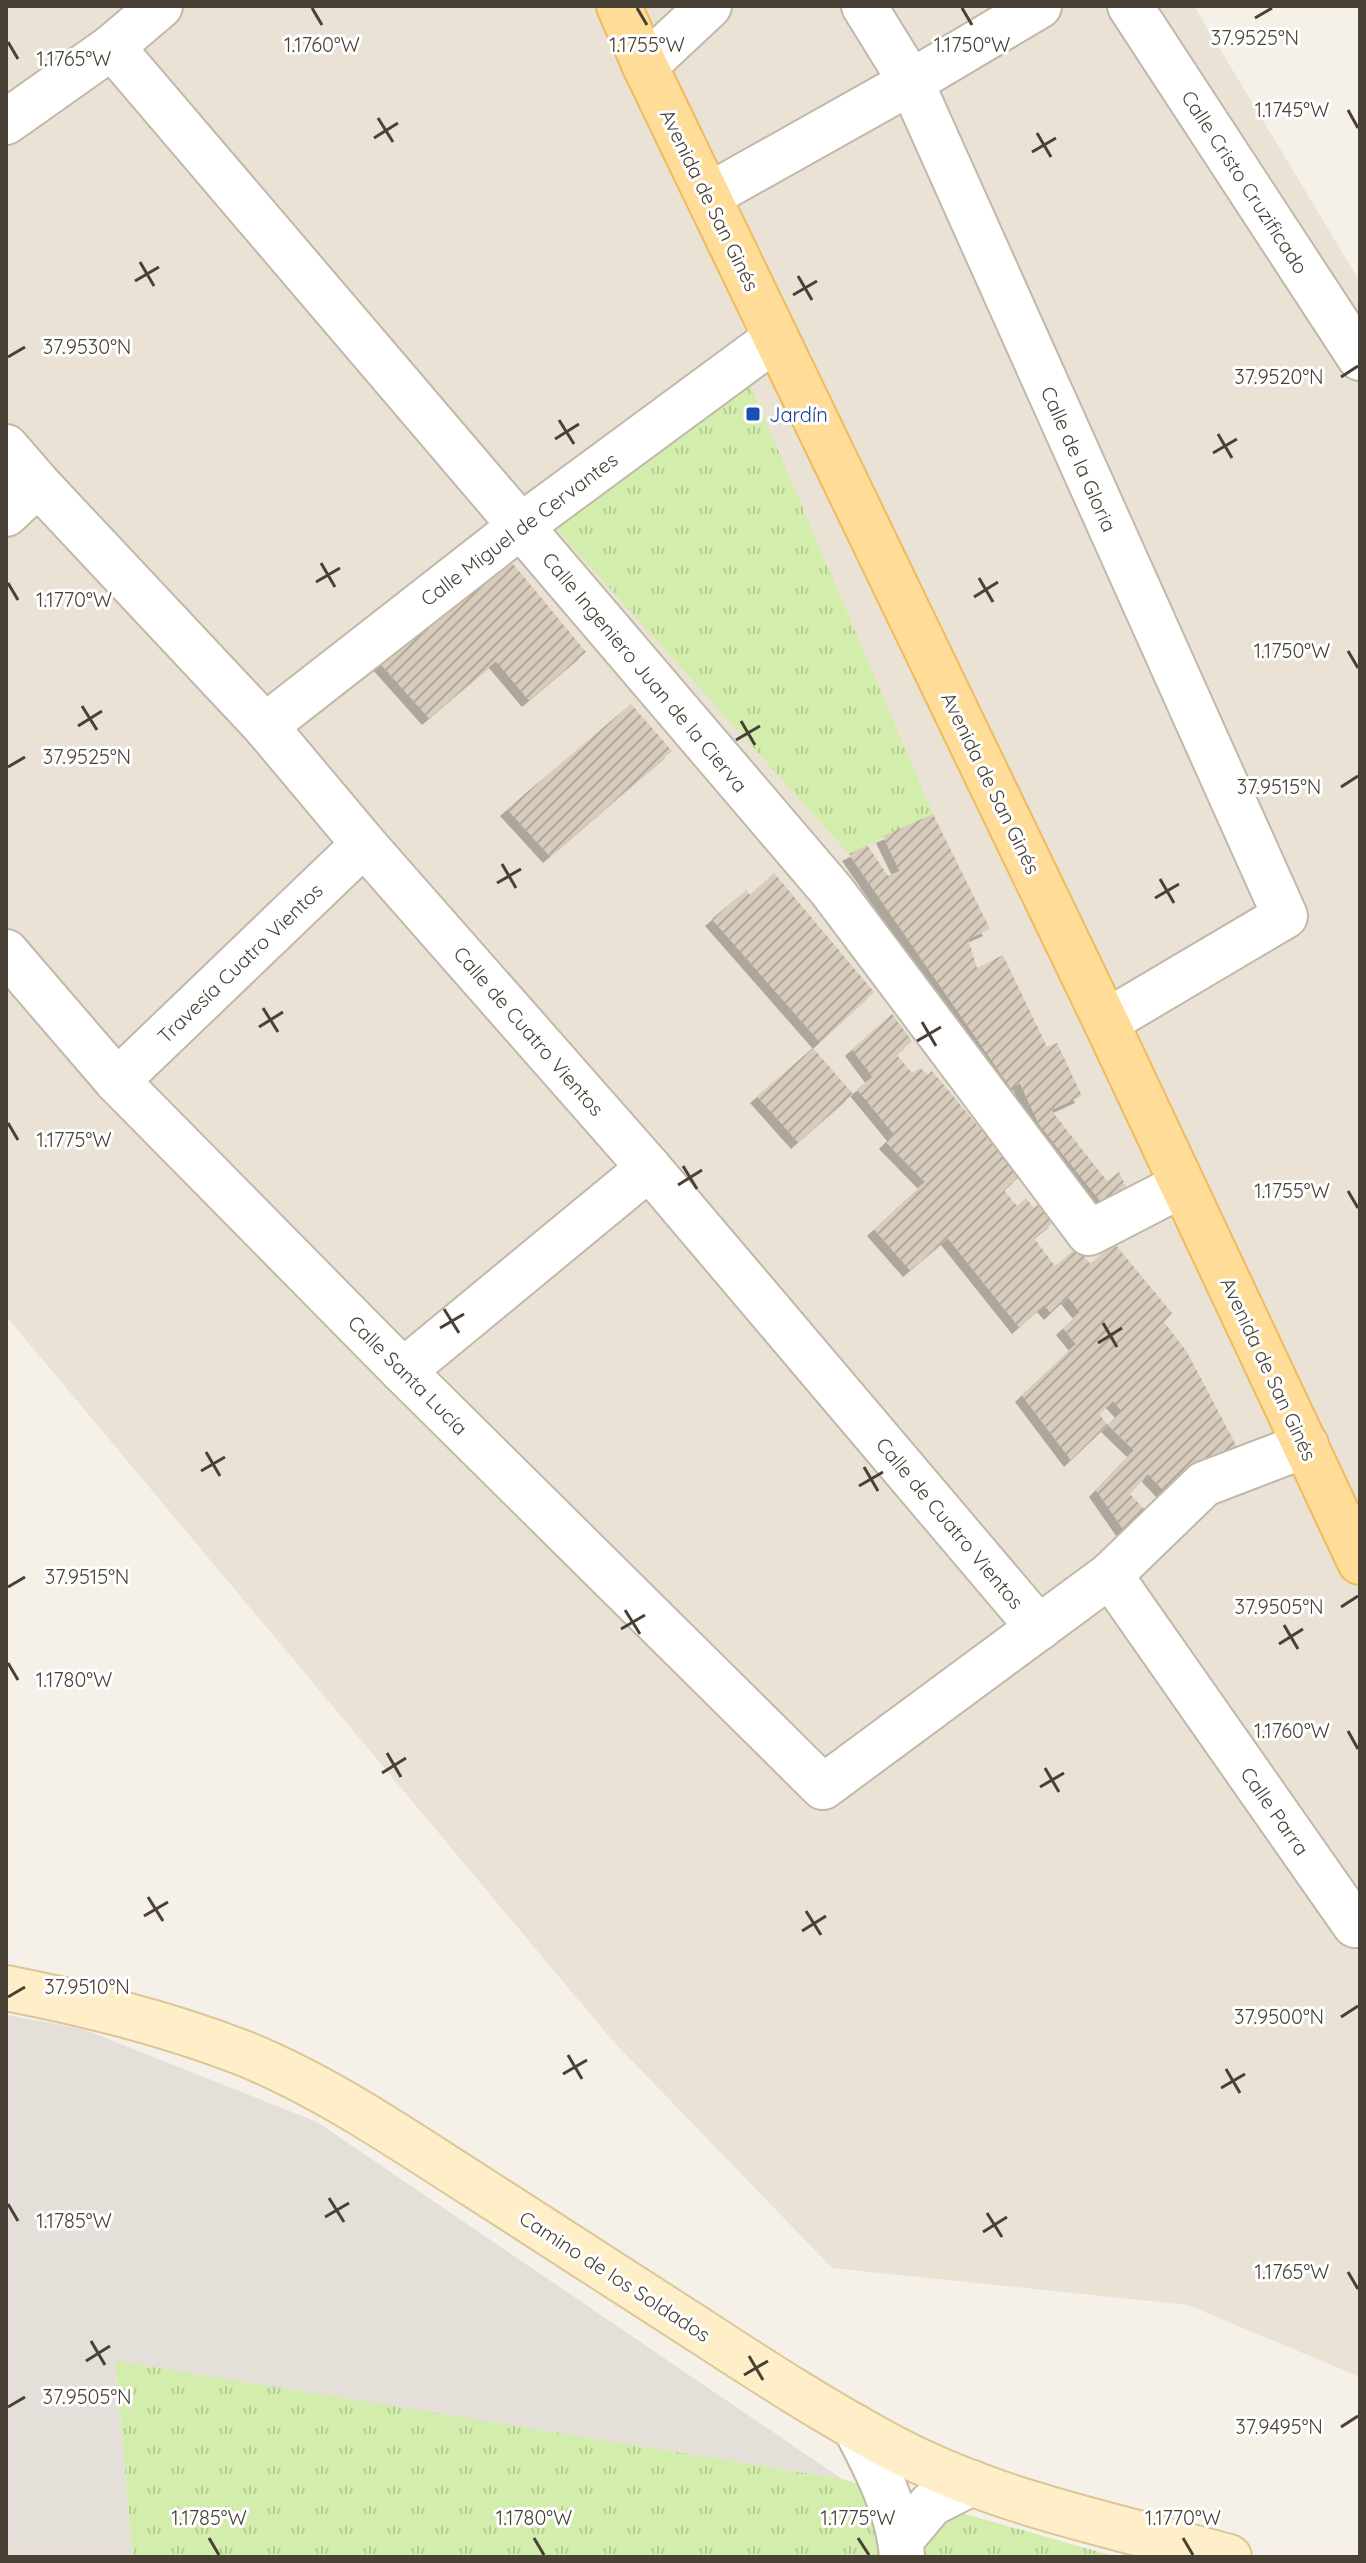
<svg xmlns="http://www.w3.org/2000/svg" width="1366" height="2563" viewBox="0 0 1366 2563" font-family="Quicksand,sans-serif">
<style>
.residential{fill:#eae2d5}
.industrial{fill:#e5dfd9}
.grass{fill:url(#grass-tufts)}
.building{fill:url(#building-hatch);filter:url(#shadow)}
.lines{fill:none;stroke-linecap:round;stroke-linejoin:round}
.street-casing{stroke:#c2b8a9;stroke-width:48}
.secondary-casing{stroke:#dcc696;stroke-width:48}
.primary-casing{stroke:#eebb5d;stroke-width:48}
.street{stroke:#fff;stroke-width:44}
.secondary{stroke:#ffefc8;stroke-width:44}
.primary{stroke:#ffdc97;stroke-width:44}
.ticks{fill:none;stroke:#494136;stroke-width:3}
.transit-dot{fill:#1a4fb4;stroke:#fff;stroke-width:3}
.labels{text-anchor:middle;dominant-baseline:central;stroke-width:6;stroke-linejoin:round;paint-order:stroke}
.street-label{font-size:20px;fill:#494136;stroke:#fff}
.transit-label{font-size:20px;fill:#164399;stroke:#fff;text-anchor:start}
.ticks-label{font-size:20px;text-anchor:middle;fill:#494136;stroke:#fff;stroke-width:6;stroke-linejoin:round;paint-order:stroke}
</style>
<defs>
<pattern id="grass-tufts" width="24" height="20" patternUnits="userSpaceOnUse" patternTransform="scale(2)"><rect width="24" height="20" fill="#d3edad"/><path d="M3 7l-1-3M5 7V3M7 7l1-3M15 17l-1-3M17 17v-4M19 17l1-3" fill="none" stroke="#b7cc95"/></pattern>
<pattern id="building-hatch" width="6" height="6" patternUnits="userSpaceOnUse" patternTransform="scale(2)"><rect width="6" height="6" fill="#d8ccbc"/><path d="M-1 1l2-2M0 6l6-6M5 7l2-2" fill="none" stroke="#b1a79a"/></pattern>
<filter id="shadow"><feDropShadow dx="-7" dy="7" stdDeviation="0" flood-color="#0004"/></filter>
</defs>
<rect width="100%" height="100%" fill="#f5f0e8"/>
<polygon class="residential" points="6,6 1194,6 1360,282 1360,2377 1188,2305 832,2268 612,2040 6,1316"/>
<polygon class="industrial" points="6,2015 83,2029 317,2122 842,2479 115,2362 133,2557 6,2557"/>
<g class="grass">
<polygon points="749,382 933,814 849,854 552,524"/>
<polygon points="115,2361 842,2479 1117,2557 133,2557"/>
</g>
<g class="building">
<polygon points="505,554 586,652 529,700 496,661 429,718 379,662"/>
<polygon points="631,704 672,751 550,856 507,809"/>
<polygon points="933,814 990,929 968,939 977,968 1003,955 1047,1047 1057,1043 1082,1096 1051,1110 1107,1181 1119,1172 1128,1191 1105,1207 1039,1124 1020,1083 1011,1088 849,854 867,845 888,876 900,871 883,836"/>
<polygon points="774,873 874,992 820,1042 712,919 746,890 750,895"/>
<polygon points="892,1014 912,1041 897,1055 912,1073 920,1068 928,1075 932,1071 1020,1176 1004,1190 1017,1206 1026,1198 1034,1208 1041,1203 1056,1220 1034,1238 1055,1266 1077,1247 1090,1264 1114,1243 1172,1313 1164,1322 1187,1352 1237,1447 1186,1471 1165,1492 1148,1474 1130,1494 1147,1512 1126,1533 1096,1490 1134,1450 1108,1425 1122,1411 1113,1401 1099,1414 1108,1425 1071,1460 1022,1395 1076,1344 1063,1328 1080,1312 1068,1297 1051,1313 1044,1305 1019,1327 948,1238 910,1270 874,1229 925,1182 886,1142 894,1134 857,1089 873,1077 852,1049"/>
<polygon points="813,1048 853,1094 798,1142 757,1096"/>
</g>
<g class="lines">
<defs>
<g id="street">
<polyline points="864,6 911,82 1285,916 1106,1022"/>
<polyline points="1130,6 1360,358"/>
<polyline points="112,47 832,891 1089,1233 1182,1185"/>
<polyline points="645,66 709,6"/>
<polyline points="6,122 112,47 160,6"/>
<polyline points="708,196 911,82 1039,6"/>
<polyline points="6,447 38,484 265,726 364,844 649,1168 1039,1628"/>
<polyline points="6,514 38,484"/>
<polyline points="265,726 521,526 776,338"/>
<polyline points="6,952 117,1081 403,1371 823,1787 1110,1575 1204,1484 1306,1445"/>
<polyline points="117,1081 364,844"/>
<polyline points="403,1371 649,1168"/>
<polyline points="1110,1575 1355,1925 1360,1921"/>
<path d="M855,2427C876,2467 899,2511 902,2557"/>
<polyline points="901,2540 931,2504 972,2483"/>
</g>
<path id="secondary" d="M6,1988C87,2004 166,2023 243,2053C325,2086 400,2138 474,2185C549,2234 624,2282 699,2330C762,2371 825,2412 891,2447C996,2503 1116,2526 1229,2557"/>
<polyline id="primary" points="619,6 645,66 1106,1022 1360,1562"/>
</defs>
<use href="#street" class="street-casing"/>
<use href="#secondary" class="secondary-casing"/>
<use href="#primary" class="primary-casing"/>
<use href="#street" class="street"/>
<use href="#secondary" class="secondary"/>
<use href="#primary" class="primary"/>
</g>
<path class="ticks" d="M312,8L322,25M637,8L647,25M962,8L972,25M1255,18L1272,8M8,42L18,59M1348,110L1358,128M378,118L393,142M1037,133L1051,157M374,138L398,123M1032,152L1056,138M140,262L154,286M798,276L812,300M135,281L159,267M793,295L817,281M8,357L25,347M1341,377L1358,366M559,420L574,444M1218,434L1232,458M555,439L579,424M1213,453L1237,439M321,563L335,587M979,578L993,602M316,582L340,568M8,583L18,600M974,597L998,582M1348,651L1358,668M82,706L97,730M741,721L755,745M78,726L102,711M736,740L760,726M8,767L25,757M1341,787L1358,776M502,864L516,888M1160,879L1174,903M497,883L521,869M1155,898L1179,884M263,1008L278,1032M922,1022L936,1046M259,1027L283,1012M917,1041L941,1027M8,1123L18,1140M683,1166L697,1189M678,1185L702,1170M1348,1191L1358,1208M444,1309L459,1333M1103,1323L1117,1347M440,1328L464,1314M1098,1343L1122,1328M206,1452L220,1476M864,1467L878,1491M201,1471L225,1457M859,1486L883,1472M8,1587L25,1577M1341,1607L1358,1596M625,1610L640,1634M1284,1625L1298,1649M621,1629L645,1615M1279,1644L1303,1629M8,1663L18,1680M1348,1731L1358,1749M387,1753L401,1777M1045,1768L1059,1792M382,1773L406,1758M1040,1787L1064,1773M148,1897L163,1921M806,1911L821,1935M144,1916L168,1902M802,1931L826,1916M8,1997L25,1987M1341,2017L1358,2006M568,2055L582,2079M1226,2069L1240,2093M563,2074L587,2060M1221,2088L1245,2074M329,2198L344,2222M8,2204L18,2221M987,2213L1002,2237M325,2217L349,2203M983,2232L1007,2217M1348,2272L1358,2289M91,2341L105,2365M749,2356L763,2380M86,2361L110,2346M744,2375L768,2361M8,2407L25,2397M1341,2427L1358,2416M209,2538L219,2555M534,2538L544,2555M858,2538L869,2555M1183,2538L1193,2555"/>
<rect class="transit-dot" x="745" y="406" width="16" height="16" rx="4"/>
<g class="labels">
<g class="street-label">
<text transform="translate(1245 182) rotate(57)">Calle Cristo Cruzificado</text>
<text transform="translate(710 200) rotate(64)">Avenida de San Ginés</text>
<text transform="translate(1079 459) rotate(66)">Calle de la Gloria</text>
<text transform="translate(519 529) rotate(-37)">Calle Miguel de Cervantes</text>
<text transform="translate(645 672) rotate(50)">Calle Ingeniero Juan de la Cierva</text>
<text transform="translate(991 783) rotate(64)">Avenida de San Ginés</text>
<text transform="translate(240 963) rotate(-44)">Travesía Cuatro Vientos</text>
<text transform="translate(529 1031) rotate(49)">Calle de Cuatro Vientos</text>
<text transform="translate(1269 1369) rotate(65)">Avenida de San Ginés</text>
<text transform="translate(408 1375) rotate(45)">Calle Santa Lucía</text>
<text transform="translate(950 1523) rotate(50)">Calle de Cuatro Vientos</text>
<text transform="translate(1275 1811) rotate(55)">Calle Parra</text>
<text transform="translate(615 2276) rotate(33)">Camino de los Soldados</text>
</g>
<g class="transit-label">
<text x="769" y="414">Jardín</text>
</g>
</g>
<g class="ticks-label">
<text x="1255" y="45">37.9525°N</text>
<text x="972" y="52">1.1750°W</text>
<text x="322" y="52">1.1760°W</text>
<text x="647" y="52">1.1755°W</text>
<text x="74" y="66">1.1765°W</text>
<text x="1292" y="117">1.1745°W</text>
<text x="87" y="354">37.9530°N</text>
<text x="1279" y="384">37.9520°N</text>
<text x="74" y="607">1.1770°W</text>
<text x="1292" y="658">1.1750°W</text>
<text x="87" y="764">37.9525°N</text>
<text x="1279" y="794">37.9515°N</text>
<text x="74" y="1147">1.1775°W</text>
<text x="1292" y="1198">1.1755°W</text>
<text x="87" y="1584">37.9515°N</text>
<text x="1279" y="1614">37.9505°N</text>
<text x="74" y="1687">1.1780°W</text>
<text x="1292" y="1738">1.1760°W</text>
<text x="87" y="1994">37.9510°N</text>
<text x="1279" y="2024">37.9500°N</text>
<text x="74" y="2228">1.1785°W</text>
<text x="1292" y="2279">1.1765°W</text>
<text x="87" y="2404">37.9505°N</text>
<text x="1279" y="2434">37.9495°N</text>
<text x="209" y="2525">1.1785°W</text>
<text x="534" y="2525">1.1780°W</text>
<text x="858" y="2525">1.1775°W</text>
<text x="1183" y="2525">1.1770°W</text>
</g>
<rect width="1366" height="2563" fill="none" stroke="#494136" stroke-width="16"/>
</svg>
